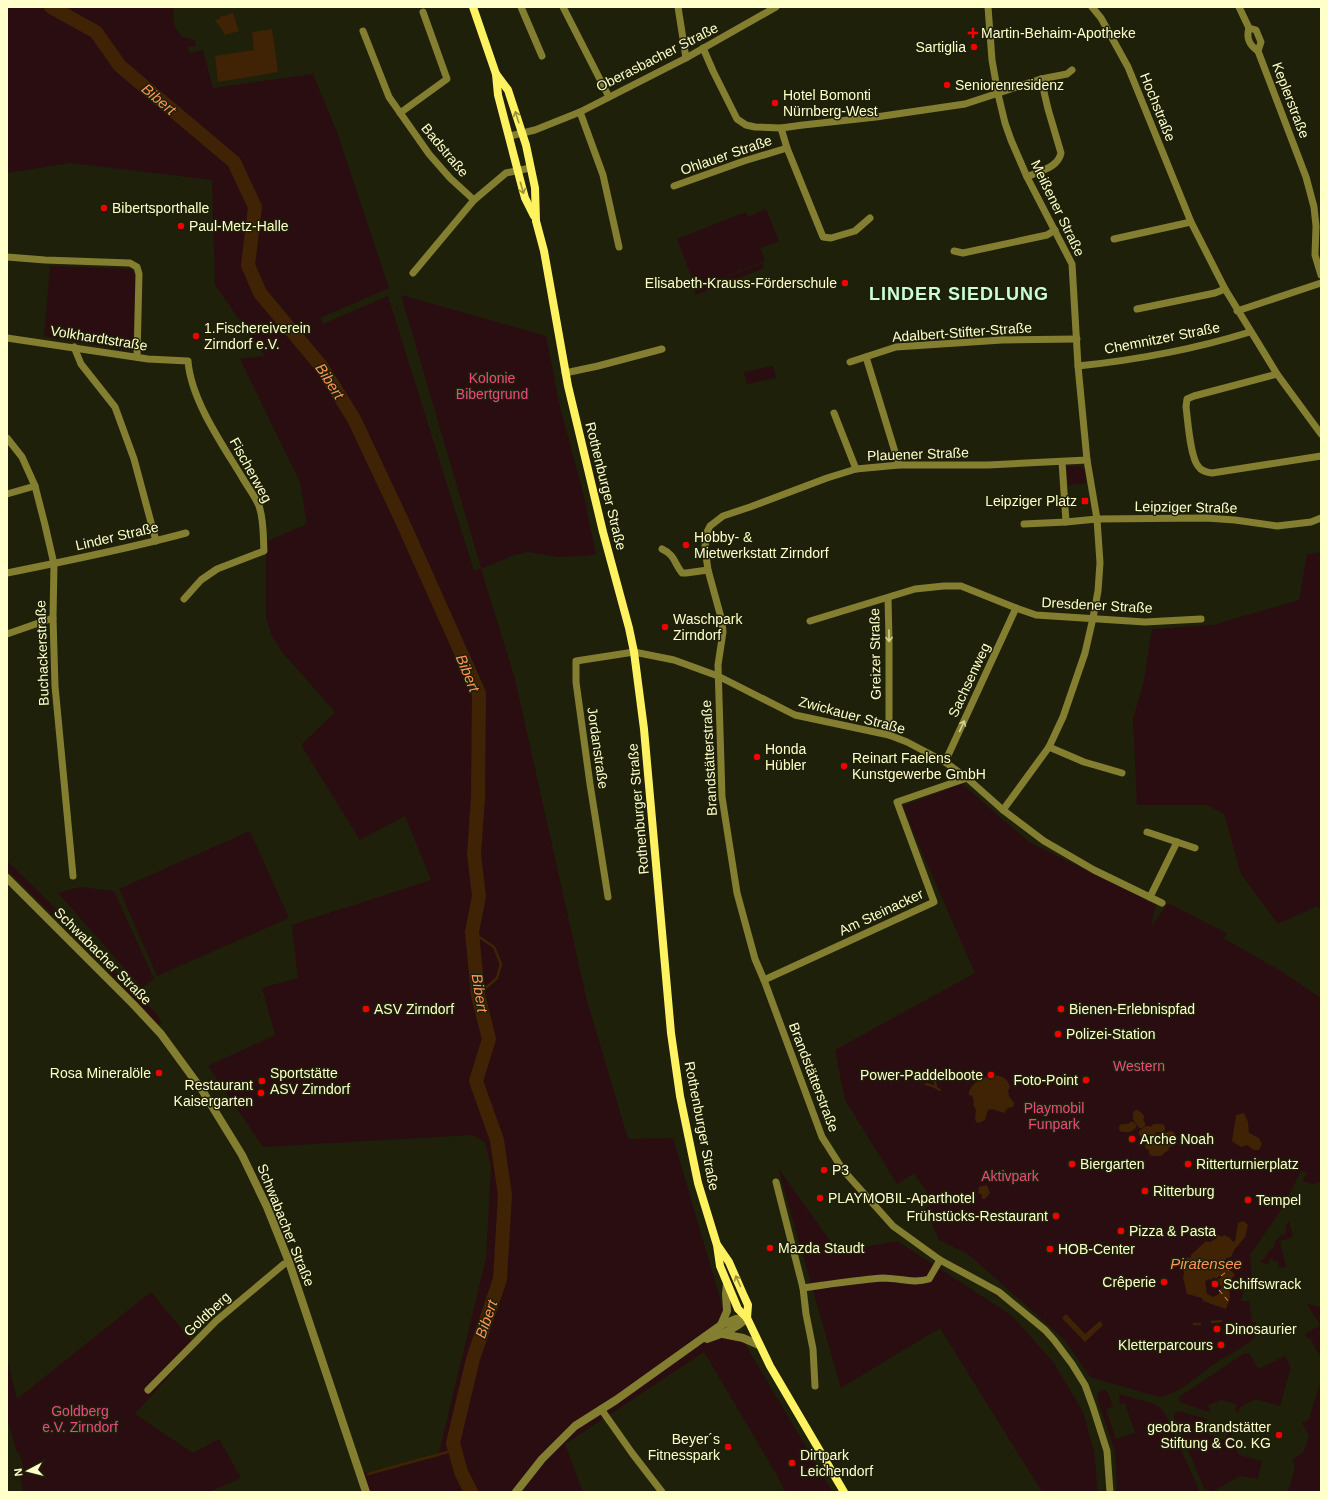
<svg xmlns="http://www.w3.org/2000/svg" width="1328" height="1499" viewBox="0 0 1328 1499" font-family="Arial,sans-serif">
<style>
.green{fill:#2a0d11}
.water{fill:#3f2304;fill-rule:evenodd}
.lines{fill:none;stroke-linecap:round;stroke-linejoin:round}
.stream{stroke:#3f2304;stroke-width:2.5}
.canal{stroke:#3f2304;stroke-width:8}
.river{stroke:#3f2304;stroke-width:14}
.ferry{stroke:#ff9357;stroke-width:1;stroke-dasharray:5 4;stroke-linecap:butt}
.minor{stroke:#847e30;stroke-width:7}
.tertiary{stroke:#847e30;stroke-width:8}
.secondary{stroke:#fff260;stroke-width:8}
.oneway{stroke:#9a9439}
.oneway2{stroke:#d3d293}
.poi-dot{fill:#f40001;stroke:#1e200a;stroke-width:1.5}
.labels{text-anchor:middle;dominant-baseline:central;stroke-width:3;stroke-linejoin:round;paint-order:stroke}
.poi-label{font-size:14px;fill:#feffc9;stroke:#1e200a;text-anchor:start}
.street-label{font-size:14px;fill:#feffc9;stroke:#1e200a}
.park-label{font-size:14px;fill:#ea4982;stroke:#1e200a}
.water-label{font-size:15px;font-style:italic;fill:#ff9357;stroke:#1e200a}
.district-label{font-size:18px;font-weight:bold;letter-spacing:1px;fill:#cbffd8;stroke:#1e200a}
</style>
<rect width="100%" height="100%" fill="#1e200a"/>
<g class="green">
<path d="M7,7H174C172,21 173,25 182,37L195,40L196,46L188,47L189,53L203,50L213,88L313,74L337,132L389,288L320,318L323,324L388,296L474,571L481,568L401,295L546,336L560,407L585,500L596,555L558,557L528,552L514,555L481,569L515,679L586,997L628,1139L673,1138L722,1305L833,1492H785L778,1477L704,1352L565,1444L583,1492H370L364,1473L438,1457L486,1258L491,1167L485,1142L472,1135L263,1147L208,1066L275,1035L262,988L298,978L292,925L431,880L405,816L360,840L301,745L335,712L282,652L272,636L266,618V542L307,524L300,482L240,359L265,356L215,285L212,180L71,163L7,173Z"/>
<polygon points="766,209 779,241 760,248 765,261 696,288 677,239 746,212 748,217"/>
<polygon points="763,263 764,268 696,295 694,290"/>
<polygon points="50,266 131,269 136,277 133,346 127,350 44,336"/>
<polygon points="773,366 776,378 747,384 744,372"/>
<polygon points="1066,466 1080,466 1085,469 1086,483 1068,485"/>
<polygon points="1321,552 1321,910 1317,906 1278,924 1241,874 1224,814 1207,805 1137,805 1133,719 1144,681 1152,629 1213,625 1299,600 1307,554"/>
<path d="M962,784L1029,842L1156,905L1151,927L1168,903L1228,934L1223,938L1281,971L1321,998V1182L1314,1184L1303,1181L1307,1172L1301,1171L1283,1207L1250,1255L1252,1278L1247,1279L1241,1301H1249L1252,1322H1256V1336C1245,1347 1230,1354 1217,1362C1199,1374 1181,1394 1159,1397L1090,1377L1064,1339L968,1254L939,1240L925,1208L933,1202L914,1173L897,1184L845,1100L835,1050L975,973L918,843L903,806Z"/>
<polygon points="250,831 289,918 157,976 119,889"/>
<polygon points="7,861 67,920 158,1016 161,1021 161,1024 158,1025 96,958 7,870"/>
<polygon points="80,887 114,891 154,979 142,988 58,893"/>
<polygon points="778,1168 838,1252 897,1241 1011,1315 1054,1363 1083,1412 1094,1451 1098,1492 1042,1492 940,1328 841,1388"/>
<path d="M1289,1221L1293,1237L1280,1241L1286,1266L1282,1268L1278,1267L1279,1262L1270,1259L1268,1265L1261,1262V1260L1264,1259L1270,1250L1274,1248C1274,1239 1279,1237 1286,1233V1226Z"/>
<polygon points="151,1292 196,1346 135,1414 193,1453 219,1439 241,1478 209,1492 22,1492 23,1490 20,1477 25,1473 20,1455 16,1450 7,1417 7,1359 17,1399"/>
<polygon points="1307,1304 1321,1307 1321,1358 1310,1338 1308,1339 1305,1334 1320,1325"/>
<polygon points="1245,1353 1250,1354 1258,1369 1285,1356 1291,1367 1280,1406 1256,1399 1240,1407 1238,1413 1235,1410 1236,1404 1221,1400 1208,1405 1210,1411 1209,1412 1179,1402 1179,1397"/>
<polygon points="1321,1379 1321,1492 1288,1492 1295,1467 1292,1460 1303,1453 1309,1436 1302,1423 1309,1419"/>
<polygon points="1104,1389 1108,1393 1113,1407 1106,1409 1116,1439 1135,1433 1125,1403 1120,1404 1119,1394 1154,1404 1161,1408 1166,1416 1200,1492 1117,1492 1115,1451 1097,1398 1098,1393"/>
<polygon points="1178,1411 1207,1419 1208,1420 1203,1424 1209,1435 1225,1440 1227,1434 1233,1432 1231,1438 1239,1455 1262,1461 1258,1479 1240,1476 1212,1492 1204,1488 1174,1417 1174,1414"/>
</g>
<g class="water">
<path d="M233,13L239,31L225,35C223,29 218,26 215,20L220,19V17Z"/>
<polygon points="272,29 278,72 218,82 215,56 254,50 252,32"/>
<path d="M991,1075C1001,1075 1009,1078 1010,1089H1008L1009,1096L1014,1103L1013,1107L1008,1108L1004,1113L992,1109L988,1110L985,1120L979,1123L976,1122L975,1118L976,1110L973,1104L974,1102L972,1096L969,1095C968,1085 983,1077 991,1075Z"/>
<polygon points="1244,1113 1248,1122 1249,1133 1259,1138 1262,1144 1259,1150 1254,1150 1247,1145 1241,1147 1232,1141 1236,1115"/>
<polygon points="987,1185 990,1193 985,1199 982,1199 982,1195 978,1193 979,1187"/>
<path d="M1243,1221L1248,1225L1245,1237L1234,1250L1231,1257L1227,1258L1221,1263L1226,1269L1229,1268L1235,1275C1228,1282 1229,1287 1230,1296C1230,1300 1227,1305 1226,1309L1203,1301L1202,1298L1187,1294L1183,1277L1184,1274L1183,1263L1188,1257L1191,1258V1255L1206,1241L1210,1242L1216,1239L1218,1235L1222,1237L1224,1235L1230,1238L1233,1242L1235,1241L1238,1223ZM1220,1276L1222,1277L1217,1280L1222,1288L1219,1290V1294L1213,1297L1207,1294L1205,1281L1210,1279L1211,1280L1214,1277L1216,1279Z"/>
<polygon points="1066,1314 1085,1334 1100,1321 1103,1325 1085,1342 1062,1318"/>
</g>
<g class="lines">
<g class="stream">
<polyline points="472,932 494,947 501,964 497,978 478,995"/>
<polyline points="934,1078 936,1087"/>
<polyline points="926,1084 933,1086 940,1090"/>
<polyline points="1212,1322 1221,1321"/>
<polyline points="1194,1324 1200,1324"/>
<polyline points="368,1474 455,1450"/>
</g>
<g class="canal">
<polyline points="1137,1114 1140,1117 1137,1118 1141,1124"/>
<polyline points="1123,1128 1129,1128 1132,1126"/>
<polyline points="1143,1133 1147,1130 1152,1131 1155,1128 1161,1128"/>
<polyline points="1150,1141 1154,1138 1158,1140 1163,1136 1165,1137 1171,1135"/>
<polyline points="1149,1146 1153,1148 1156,1144 1161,1145 1164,1142 1169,1143 1173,1140"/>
<polyline points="1153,1152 1160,1152 1162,1149 1165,1148"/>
</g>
<polyline class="river" points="51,7 96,32 120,66 234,162 255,207 248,265 260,293 321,366 354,419 403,523 479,693 478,798 474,854 479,896 472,932 478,995 489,1039 476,1081 497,1140 505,1195 500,1279 473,1359 453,1443 461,1472 471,1492"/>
<g class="ferry">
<polyline points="1221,1276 1230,1269"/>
<polyline points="1219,1290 1229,1302"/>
</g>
<g class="minor">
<polyline points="521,7 542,56"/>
<polyline points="563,7 609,97"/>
<polyline points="678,7 686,58"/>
<polyline points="988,7 992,60 998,94 1005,123 1011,140 1027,177 1072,264 1078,366 1087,460 1097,519 1100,563 1098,591 1093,618 1085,653 1063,717 1049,747 1003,810"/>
<polyline points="1092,7 1101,18 1128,67 1191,222 1225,289 1277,374 1321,434"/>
<polyline points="1239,7 1249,28 1256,30 1261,42 1258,51 1306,177 1314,207 1316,226 1315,255 1321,275"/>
<path d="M1249,28C1246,38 1249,45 1258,51"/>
<polyline points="363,31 389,97 429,154 450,178 474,200"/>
<polyline points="703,48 713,71 737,119 746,125 755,127 781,128 803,125 876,117 965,104 1041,79 1067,74 1072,70"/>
<polyline points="580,112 603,175 619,247"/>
<polyline points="400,113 447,79 423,12"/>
<polyline points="781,128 787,148 823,237 831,238 855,231 870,218"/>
<polyline points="510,136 535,130 580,112 686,58 776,7"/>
<path d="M1027,177C1039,171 1058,168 1061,153L1048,109L1041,79"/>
<polyline points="674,186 744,161 787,148"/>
<polyline points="1114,239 1191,222"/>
<polyline points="954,251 963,253 1047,235 1055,230"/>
<polyline points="7,257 45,260 130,263 137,267 139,274 137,357"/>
<polyline points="413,273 474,200 506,173 530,168"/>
<polyline points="1137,309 1215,293 1225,289"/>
<polyline points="1237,311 1321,283"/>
<path d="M7,338L148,359L188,361C191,400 222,444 242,477C247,486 255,496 259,506C264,520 263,536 264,551L217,569L201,580L184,599"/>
<polyline points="74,347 81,364 115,407 134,459 156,541"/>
<polyline points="866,357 899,465"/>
<polyline points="850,362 896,347 1002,340 1077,339"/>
<path d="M1078,366C1136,360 1195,349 1250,332"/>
<polyline points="565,373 598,366 662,349"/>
<path d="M1277,374L1194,396L1187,399L1186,407C1188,421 1190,456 1198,466C1201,471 1206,472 1212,473L1321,456"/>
<polyline points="834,413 856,469"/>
<polyline points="7,438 22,457 35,486 45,525 54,564 53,618 55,686 73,876"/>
<polyline points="1087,460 988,465 899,465 856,469 827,478 750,507 723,516 710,526 706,534 705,548 708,570 722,621 723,632 718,665 722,797 737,893 755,959 764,980 822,1137 843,1170 893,1226 940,1260 999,1292 1045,1330 1054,1340 1072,1364 1085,1385 1093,1407 1107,1451 1110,1492"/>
<polyline points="1062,462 1066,522 1097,519 1206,518 1235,520 1277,526 1311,522 1321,518"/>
<polyline points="7,494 35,486"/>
<polyline points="1024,524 1066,522"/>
<path d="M662,549C675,555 674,563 682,573H686L708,570"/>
<path d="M7,573C67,561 127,549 186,533"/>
<polyline points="888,598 889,639 889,735"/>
<polyline points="810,621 915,589 944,586 961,586 1016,608 1036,615 1145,622 1201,619"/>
<polyline points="7,634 53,618"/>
<polyline points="1049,747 1084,762 1122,773"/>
<polyline points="945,762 1016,608"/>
<polyline points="1147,832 1195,848"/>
<polyline points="608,897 590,784 576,682 576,661 634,652 674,660 718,676 795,715 889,735 907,742 945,762 967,778 1003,810 1044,841 1094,870 1162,903"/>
<polyline points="1150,897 1177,842"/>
<polyline points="764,980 934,902 897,802 967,778"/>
<polyline points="776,1182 803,1288"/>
<path d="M815,1386L813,1349L806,1314L803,1288C830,1284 856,1280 883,1278C900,1278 913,1284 929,1279L940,1260"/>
<polyline points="148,1390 216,1321 284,1264 289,1262"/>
<polyline points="601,1409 632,1453 662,1492"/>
</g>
<g class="tertiary">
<polyline points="7,878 133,1004 161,1034 202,1090 242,1155 267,1207 289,1262 366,1492"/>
<polyline points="721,1325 727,1311 726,1294 727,1284"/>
<polyline points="723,1334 743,1338 759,1345"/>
<path d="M707,1339C722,1334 735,1329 747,1318"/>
<polyline points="516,1492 542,1459 575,1426 616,1400 721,1325 736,1319 747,1318"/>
</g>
<g class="secondary">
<polyline points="473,7 496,74 498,95 522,187 525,198 534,216"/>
<polyline points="496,74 508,90 526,145 535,188 536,221 544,251 568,386 603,532 629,628 634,652 644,729 671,1033 680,1096 698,1183 717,1245 720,1266 738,1309 747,1318 770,1366 844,1492"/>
<polyline points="718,1246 729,1262 743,1294 748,1305 747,1318"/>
</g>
</g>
<defs><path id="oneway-shaft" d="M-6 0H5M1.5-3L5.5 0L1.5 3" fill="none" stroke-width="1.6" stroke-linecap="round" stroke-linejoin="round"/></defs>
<g class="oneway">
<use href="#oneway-shaft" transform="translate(517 117) rotate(-108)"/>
<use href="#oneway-shaft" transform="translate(522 188) rotate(74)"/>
<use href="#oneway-shaft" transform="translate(738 1281) rotate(-114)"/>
</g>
<g class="oneway2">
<use href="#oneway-shaft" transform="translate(889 636) rotate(89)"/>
<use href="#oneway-shaft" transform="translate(962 726) rotate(-65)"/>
</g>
<g class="poi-dot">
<path d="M971 27h4v4h4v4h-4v4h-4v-4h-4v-4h4z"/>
<circle cx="974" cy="47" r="4"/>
<circle cx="947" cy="85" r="4"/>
<circle cx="775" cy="103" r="4"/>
<circle cx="104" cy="208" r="4"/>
<circle cx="181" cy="226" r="4"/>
<circle cx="845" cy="283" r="4"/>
<circle cx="196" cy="336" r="4"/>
<rect x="1081" y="497" width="8" height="8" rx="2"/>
<circle cx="686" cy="545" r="4"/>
<circle cx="665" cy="627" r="4"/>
<circle cx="757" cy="757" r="4"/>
<circle cx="844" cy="766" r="4"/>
<circle cx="366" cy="1009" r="4"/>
<circle cx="1061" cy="1009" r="4"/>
<circle cx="1058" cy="1034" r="4"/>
<circle cx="159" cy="1073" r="4"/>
<circle cx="991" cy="1075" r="4"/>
<circle cx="1086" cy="1080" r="4"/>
<circle cx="262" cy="1081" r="4"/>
<circle cx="261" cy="1093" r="4"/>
<circle cx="1132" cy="1139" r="4"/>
<circle cx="1072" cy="1164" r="4"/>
<circle cx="1188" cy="1164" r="4"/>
<circle cx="824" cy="1170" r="4"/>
<circle cx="1145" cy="1191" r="4"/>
<circle cx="820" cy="1198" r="4"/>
<circle cx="1248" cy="1200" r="4"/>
<circle cx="1056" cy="1216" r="4"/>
<circle cx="1121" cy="1231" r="4"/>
<circle cx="770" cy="1248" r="4"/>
<circle cx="1050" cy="1249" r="4"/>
<circle cx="1164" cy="1282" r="4"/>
<circle cx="1215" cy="1284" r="4"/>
<circle cx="1217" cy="1329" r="4"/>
<circle cx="1221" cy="1345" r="4"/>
<circle cx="1279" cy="1435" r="4"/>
<circle cx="728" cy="1447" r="4"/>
<circle cx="792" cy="1463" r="4"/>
</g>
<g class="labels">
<g class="poi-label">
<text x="981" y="33">Martin-Behaim-Apotheke</text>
<text x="966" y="47" text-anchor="end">Sartiglia</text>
<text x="955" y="85">Seniorenresidenz</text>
<text x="783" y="95">Hotel Bomonti<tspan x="783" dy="16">Nürnberg-West</tspan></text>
<text x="112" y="208">Bibertsporthalle</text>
<text x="189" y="226">Paul-Metz-Halle</text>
<text x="837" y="283" text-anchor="end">Elisabeth-Krauss-Förderschule</text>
<text x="204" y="328">1.Fischereiverein<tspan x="204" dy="16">Zirndorf e.V.</tspan></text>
<text x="1077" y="501" text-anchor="end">Leipziger Platz</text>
<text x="694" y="537">Hobby- &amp;<tspan x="694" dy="16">Mietwerkstatt Zirndorf</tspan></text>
<text x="673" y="619">Waschpark<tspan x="673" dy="16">Zirndorf</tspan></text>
<text x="765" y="749">Honda<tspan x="765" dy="16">Hübler</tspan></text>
<text x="852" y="758">Reinart Faelens<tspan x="852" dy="16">Kunstgewerbe GmbH</tspan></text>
<text x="374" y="1009">ASV Zirndorf</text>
<text x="1069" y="1009">Bienen-Erlebnispfad</text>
<text x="1066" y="1034">Polizei-Station</text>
<text x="151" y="1073" text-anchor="end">Rosa Mineralöle</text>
<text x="270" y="1073">Sportstätte<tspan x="270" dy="16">ASV Zirndorf</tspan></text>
<text x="983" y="1075" text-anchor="end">Power-Paddelboote</text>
<text x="1078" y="1080" text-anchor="end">Foto-Point</text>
<text x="253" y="1085" text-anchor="end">Restaurant<tspan x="253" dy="16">Kaisergarten</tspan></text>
<text x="1140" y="1139">Arche Noah</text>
<text x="1080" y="1164">Biergarten</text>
<text x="1196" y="1164">Ritterturnierplatz</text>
<text x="832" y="1170">P3</text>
<text x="1153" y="1191">Ritterburg</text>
<text x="828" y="1198">PLAYMOBIL-Aparthotel</text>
<text x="1256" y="1200">Tempel</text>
<text x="1048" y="1216" text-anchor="end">Frühstücks-Restaurant</text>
<text x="1129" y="1231">Pizza &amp; Pasta</text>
<text x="778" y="1248">Mazda Staudt</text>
<text x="1058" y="1249">HOB-Center</text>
<text x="1156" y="1282" text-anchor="end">Crêperie</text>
<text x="1223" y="1284">Schiffswrack</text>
<text x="1225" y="1329">Dinosaurier</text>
<text x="1213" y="1345" text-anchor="end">Kletterparcours</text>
<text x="1271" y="1427" text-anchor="end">geobra Brandstätter<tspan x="1271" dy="16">Stiftung &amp; Co. KG</tspan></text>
<text x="720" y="1439" text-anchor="end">Beyer´s<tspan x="720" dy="16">Fitnesspark</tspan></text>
<text x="800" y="1455">Dirtpark<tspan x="800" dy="16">Leichendorf</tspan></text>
</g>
<g class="street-label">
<text transform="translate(657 57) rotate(-27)">Oberasbacher Straße</text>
<text transform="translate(1291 100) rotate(69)">Keplerstraße</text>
<text transform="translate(1158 107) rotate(68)">Hochstraße</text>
<text transform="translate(445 150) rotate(50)">Badstraße</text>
<text transform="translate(726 155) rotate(-19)">Ohlauer Straße</text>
<text transform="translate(1058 208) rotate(64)">Meißener Straße</text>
<text transform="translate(962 332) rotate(-4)">Adalbert-Stifter-Straße</text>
<text transform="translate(99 338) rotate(9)">Volkhardtstraße</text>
<text transform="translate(1162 338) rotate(-11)">Chemnitzer Straße</text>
<text transform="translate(918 454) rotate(-2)">Plauener Straße</text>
<text transform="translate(251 470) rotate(61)">Fischerweg</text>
<text transform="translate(606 486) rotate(76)">Rothenburger Straße</text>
<text transform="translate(1186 507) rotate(1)">Leipziger Straße</text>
<text transform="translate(117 536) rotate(-13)">Linder Straße</text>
<text transform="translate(1097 605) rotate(3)">Dresdener Straße</text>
<text transform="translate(42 653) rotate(-92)">Buchackerstraße</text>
<text transform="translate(875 654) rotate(-91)">Greizer Straße</text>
<text transform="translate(969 680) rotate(-65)">Sachsenweg</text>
<text transform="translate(852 715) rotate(15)">Zwickauer Straße</text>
<text transform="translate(598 748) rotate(82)">Jordanstraße</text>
<text transform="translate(709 758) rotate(-93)">Brandstätterstraße</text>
<text transform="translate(638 809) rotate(-95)">Rothenburger Straße</text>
<text transform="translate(881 912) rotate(-25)">Am Steinacker</text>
<text transform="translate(103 956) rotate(45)">Schwabacher Straße</text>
<text transform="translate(814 1077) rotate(69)">Brandstätterstraße</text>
<text transform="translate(702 1126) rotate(79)">Rothenburger Straße</text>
<text transform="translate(286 1225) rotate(68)">Schwabacher Straße</text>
<text transform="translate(207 1314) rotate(-43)">Goldberg</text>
</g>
<g class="park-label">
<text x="492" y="378">Kolonie<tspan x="492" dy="16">Bibertgrund</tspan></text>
<text x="1139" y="1066">Western</text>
<text x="1054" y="1108">Playmobil<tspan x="1054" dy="16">Funpark</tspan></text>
<text x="1010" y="1176">Aktivpark</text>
<text x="80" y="1411">Goldberg<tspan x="80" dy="16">e.V. Zirndorf</tspan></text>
</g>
<g class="water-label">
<text transform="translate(159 99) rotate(40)">Bibert</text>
<text transform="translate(330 381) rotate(57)">Bibert</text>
<text transform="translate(468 673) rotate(68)">Bibert</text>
<text transform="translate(480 993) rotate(81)">Bibert</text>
<text x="1206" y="1263">Piratensee</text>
<text transform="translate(486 1319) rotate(-71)">Bibert</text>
</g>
<g class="district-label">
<text x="959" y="294">LINDER SIEDLUNG</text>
</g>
</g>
<rect width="1328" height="1499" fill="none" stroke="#feffc9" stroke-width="16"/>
<g transform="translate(28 1471) rotate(263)" stroke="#1e200a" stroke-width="3" paint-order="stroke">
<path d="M0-3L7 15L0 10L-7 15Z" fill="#feffc9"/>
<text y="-6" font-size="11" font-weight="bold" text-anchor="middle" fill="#feffc9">N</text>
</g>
</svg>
